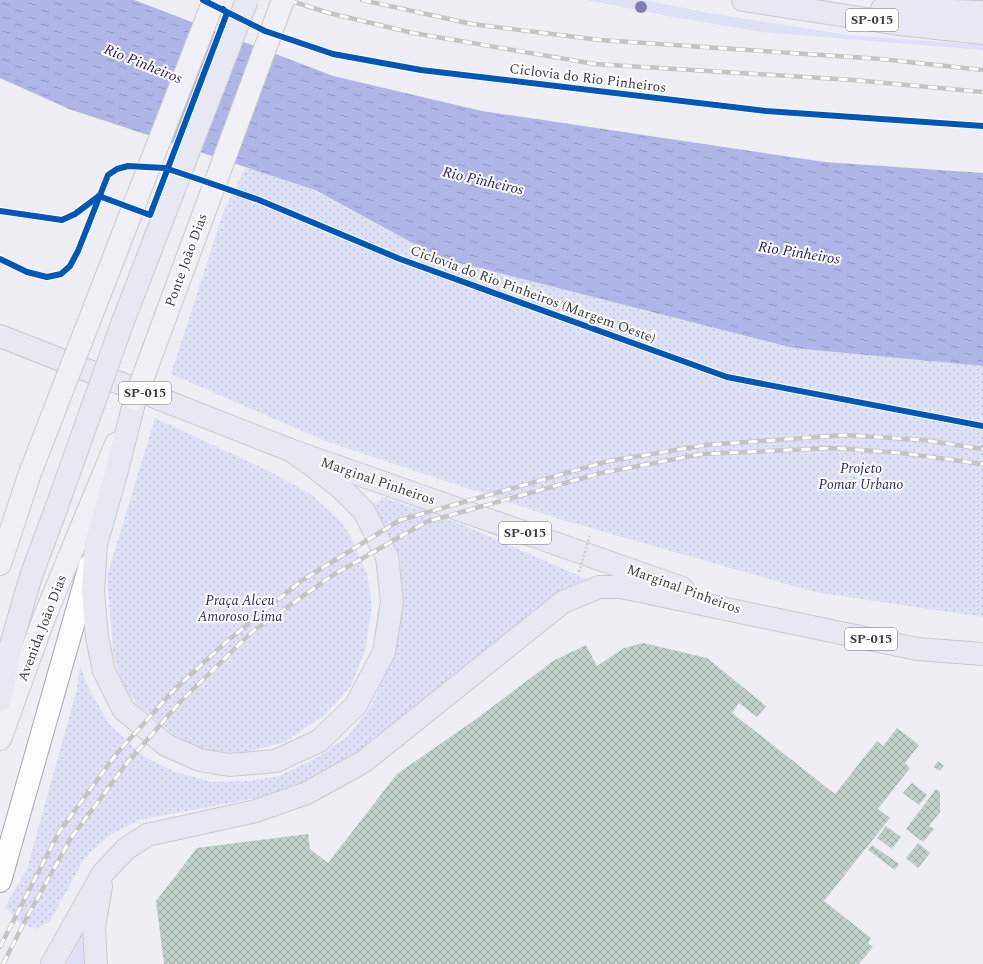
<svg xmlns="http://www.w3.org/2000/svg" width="983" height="964" viewBox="0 0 983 964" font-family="Spectral,serif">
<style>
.grass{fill:#dee0f6}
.park{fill:url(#park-dots)}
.water{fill:url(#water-ripples)}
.building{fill:url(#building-cross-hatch)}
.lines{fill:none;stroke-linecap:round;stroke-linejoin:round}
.secondary-casing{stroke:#a6a7ab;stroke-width:24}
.primary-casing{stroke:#cacacd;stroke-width:24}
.highway-casing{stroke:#cacacd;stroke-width:24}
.secondary{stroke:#fcfcfd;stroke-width:22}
.primary{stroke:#f0f0f6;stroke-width:22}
.highway{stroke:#e7e8f1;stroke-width:22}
.rail-casing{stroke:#c4c4c4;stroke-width:4.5}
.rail{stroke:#fff;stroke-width:3;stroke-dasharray:9;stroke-linecap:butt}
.primary-bridge-casing{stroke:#cacacd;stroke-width:24;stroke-linecap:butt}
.highway-bridge-casing{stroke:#cacacd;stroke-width:24;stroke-linecap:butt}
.path-bridge{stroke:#cccdd0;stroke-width:2.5;stroke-dasharray:2 2;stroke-linecap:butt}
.primary-bridge{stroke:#f0f0f6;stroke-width:22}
.highway-bridge{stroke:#e7e8f1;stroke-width:22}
.cycleway-casing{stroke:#fff;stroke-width:8}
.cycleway{stroke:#0057b8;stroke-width:6}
.tree{fill:#827fad}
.labels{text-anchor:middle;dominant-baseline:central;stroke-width:4;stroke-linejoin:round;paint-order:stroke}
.shield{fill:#fff;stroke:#757679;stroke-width:1}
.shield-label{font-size:13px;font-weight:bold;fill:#3a3b40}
.street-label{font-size:14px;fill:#3a3b40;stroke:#fff}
.park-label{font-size:14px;font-style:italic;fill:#292473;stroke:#fff}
.water-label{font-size:15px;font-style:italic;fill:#221a69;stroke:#fff}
</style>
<defs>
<pattern id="park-dots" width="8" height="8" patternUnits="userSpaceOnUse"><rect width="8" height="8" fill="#dee0f6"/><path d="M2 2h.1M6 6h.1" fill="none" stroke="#bfc1d4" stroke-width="1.8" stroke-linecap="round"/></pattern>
<pattern id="water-ripples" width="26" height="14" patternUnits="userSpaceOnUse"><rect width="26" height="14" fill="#b0b5e7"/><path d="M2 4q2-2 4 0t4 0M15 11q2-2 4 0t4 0" fill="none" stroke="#9094bd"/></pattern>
<pattern id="building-cross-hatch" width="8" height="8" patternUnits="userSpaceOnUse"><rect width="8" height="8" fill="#c1d0c9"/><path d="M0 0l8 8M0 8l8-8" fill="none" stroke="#9eaaa5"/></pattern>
</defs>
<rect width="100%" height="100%" fill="#eeeef4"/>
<g class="grass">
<polygon points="587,0 644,0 708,13 848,35 983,45 983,50 762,32 679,18"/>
<polygon points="81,936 90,937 93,964 67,964"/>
</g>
<g class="park">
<polygon points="246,167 309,188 440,258 793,348 983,366 983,617 815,592 563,520 323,440 171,374 224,210"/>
<polygon points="155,418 271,472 312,495 343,524 351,537 367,574 372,606 365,650 351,686 323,716 285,742 241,753 201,752 182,741 141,708 124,689 113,653 107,576"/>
<polygon points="383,497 456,522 591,581 564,589 368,745 316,777 262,797 139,820 107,837 84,859 50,921 36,929 20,923 5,907 27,869 77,689 80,666 87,685 109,724 143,756 175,772 212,782 248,781 279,776 318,757 348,736 372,705 390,662 373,505"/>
</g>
<polygon class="water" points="0,0 134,0 333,76 482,111 825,162 983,173 983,366 793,348 440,258 315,190 69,109 0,78"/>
<g class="building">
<polygon points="643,643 707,658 766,706 757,717 739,703 732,713 835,794 877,741 883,746 897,728 919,745 905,763 910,768 878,809 890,818 824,901 871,938 868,943 873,947 859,964 164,964 156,901 197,848 308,834 310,849 328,863 397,774 479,717 553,661 586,645 597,666 624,648"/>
<polygon points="938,761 944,766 940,771 934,767"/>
<polygon points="912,783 927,795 919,805 903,793"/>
<polygon points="936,789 940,792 940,812 929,826 934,829 923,842 906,829"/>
<polygon points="886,826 901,837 892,849 877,838"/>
<polygon points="918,843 930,853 918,868 906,858"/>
<polygon points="872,845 899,864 895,870 868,850"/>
</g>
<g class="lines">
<defs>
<polyline id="secondary" points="0,881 90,565"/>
<g id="primary">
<polyline points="0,564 30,473"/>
<polyline points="0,739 44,618 116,444"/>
</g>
<g id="highway">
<polyline points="743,0 899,24 983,33"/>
<polyline points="882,9 983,12"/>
<polyline points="0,336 290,450 682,588"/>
<polyline points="135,399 116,474 96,544 93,591 97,637 104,671 123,709 166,745 200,760 229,765 276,761 319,741 356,705 384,652 392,602 387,557 364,511 341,488 313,466 290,450"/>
<polyline points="0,700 11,645 31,576 56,509"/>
<polyline points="52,964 103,873 126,849 147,835 256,811 307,793 363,762 563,602 599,587 621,587 917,649 983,654"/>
<polyline points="96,964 94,927 101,886"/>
</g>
</defs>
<use href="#secondary" class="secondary-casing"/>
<use href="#primary" class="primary-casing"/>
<use href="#highway" class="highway-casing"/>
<use href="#secondary" class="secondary"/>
<use href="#primary" class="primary"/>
<use href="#highway" class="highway"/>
<defs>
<g id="rail">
<polyline points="288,0 329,13 413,33 595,64 853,80 983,92"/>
<polyline points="362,0 472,24 600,40 881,59 983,70"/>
<polyline points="0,947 59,832 117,753 174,690 225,643 301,581 400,520 609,461 706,445 845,435 924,440 983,449"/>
<polyline points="3,964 26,919 71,838 127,763 181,701 252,632 333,575 426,522 601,473 702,454 833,448 901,453 983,464"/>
</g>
</defs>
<use href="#rail" class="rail-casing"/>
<use href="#rail" class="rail"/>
<defs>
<g id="primary-bridge">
<polyline points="135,399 283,0"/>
<polyline points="30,473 214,0"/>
</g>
<polyline id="highway-bridge" points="56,509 122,324 247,0"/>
</defs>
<use href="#primary-bridge" class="primary-bridge-casing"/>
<use href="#highway-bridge" class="highway-bridge-casing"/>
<polyline class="path-bridge" points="579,572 590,535"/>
<use href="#primary-bridge" class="primary-bridge"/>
<use href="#highway-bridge" class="highway-bridge"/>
<defs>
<g id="cycleway">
<polyline points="203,0 265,31 333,54 421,70 766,111 983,126"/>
<polyline points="99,196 150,215 227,13 223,9"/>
<polyline points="0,211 62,220 75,214 99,196"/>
<polyline points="0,259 27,272 47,277 61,274 70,266 78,251 108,175 117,169 128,166 165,168 198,179 259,200 400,259 727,377 983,426"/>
</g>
</defs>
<use href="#cycleway" class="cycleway-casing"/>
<use href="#cycleway" class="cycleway"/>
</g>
<circle class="tree" cx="641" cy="7" r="6"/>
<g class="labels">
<g class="shield">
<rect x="846" y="9" width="52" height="22" rx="3"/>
<rect x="119" y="382" width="52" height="22" rx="3"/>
<rect x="499" y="522" width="52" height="22" rx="3"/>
<rect x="845" y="628" width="52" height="22" rx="3"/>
</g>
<g class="shield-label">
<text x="872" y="20">SP-015</text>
<text x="145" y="393">SP-015</text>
<text x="525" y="533">SP-015</text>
<text x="871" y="639">SP-015</text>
</g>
<g class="street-label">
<text transform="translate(588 78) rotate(7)">Ciclovia do Rio Pinheiros</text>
<text transform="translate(186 260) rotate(-70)">Ponte João Dias</text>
<text transform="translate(533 294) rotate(20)">Ciclovia do Rio Pinheiros (Margem Oeste)</text>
<text transform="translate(378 481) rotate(19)">Marginal Pinheiros</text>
<text transform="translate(684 589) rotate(20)">Marginal Pinheiros</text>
<text transform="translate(42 628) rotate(-69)">Avenida João Dias</text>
</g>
<g class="park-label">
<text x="861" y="468">Projeto<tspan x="861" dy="16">Pomar Urbano</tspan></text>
<text x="240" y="600">Praça Alceu<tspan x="240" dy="16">Amoroso Lima</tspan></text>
</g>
<g class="water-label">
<text transform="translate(143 64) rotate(22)">Rio Pinheiros</text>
<text transform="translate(483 181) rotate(13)">Rio Pinheiros</text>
<text transform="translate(799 253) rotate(9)">Rio Pinheiros</text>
</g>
</g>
</svg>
